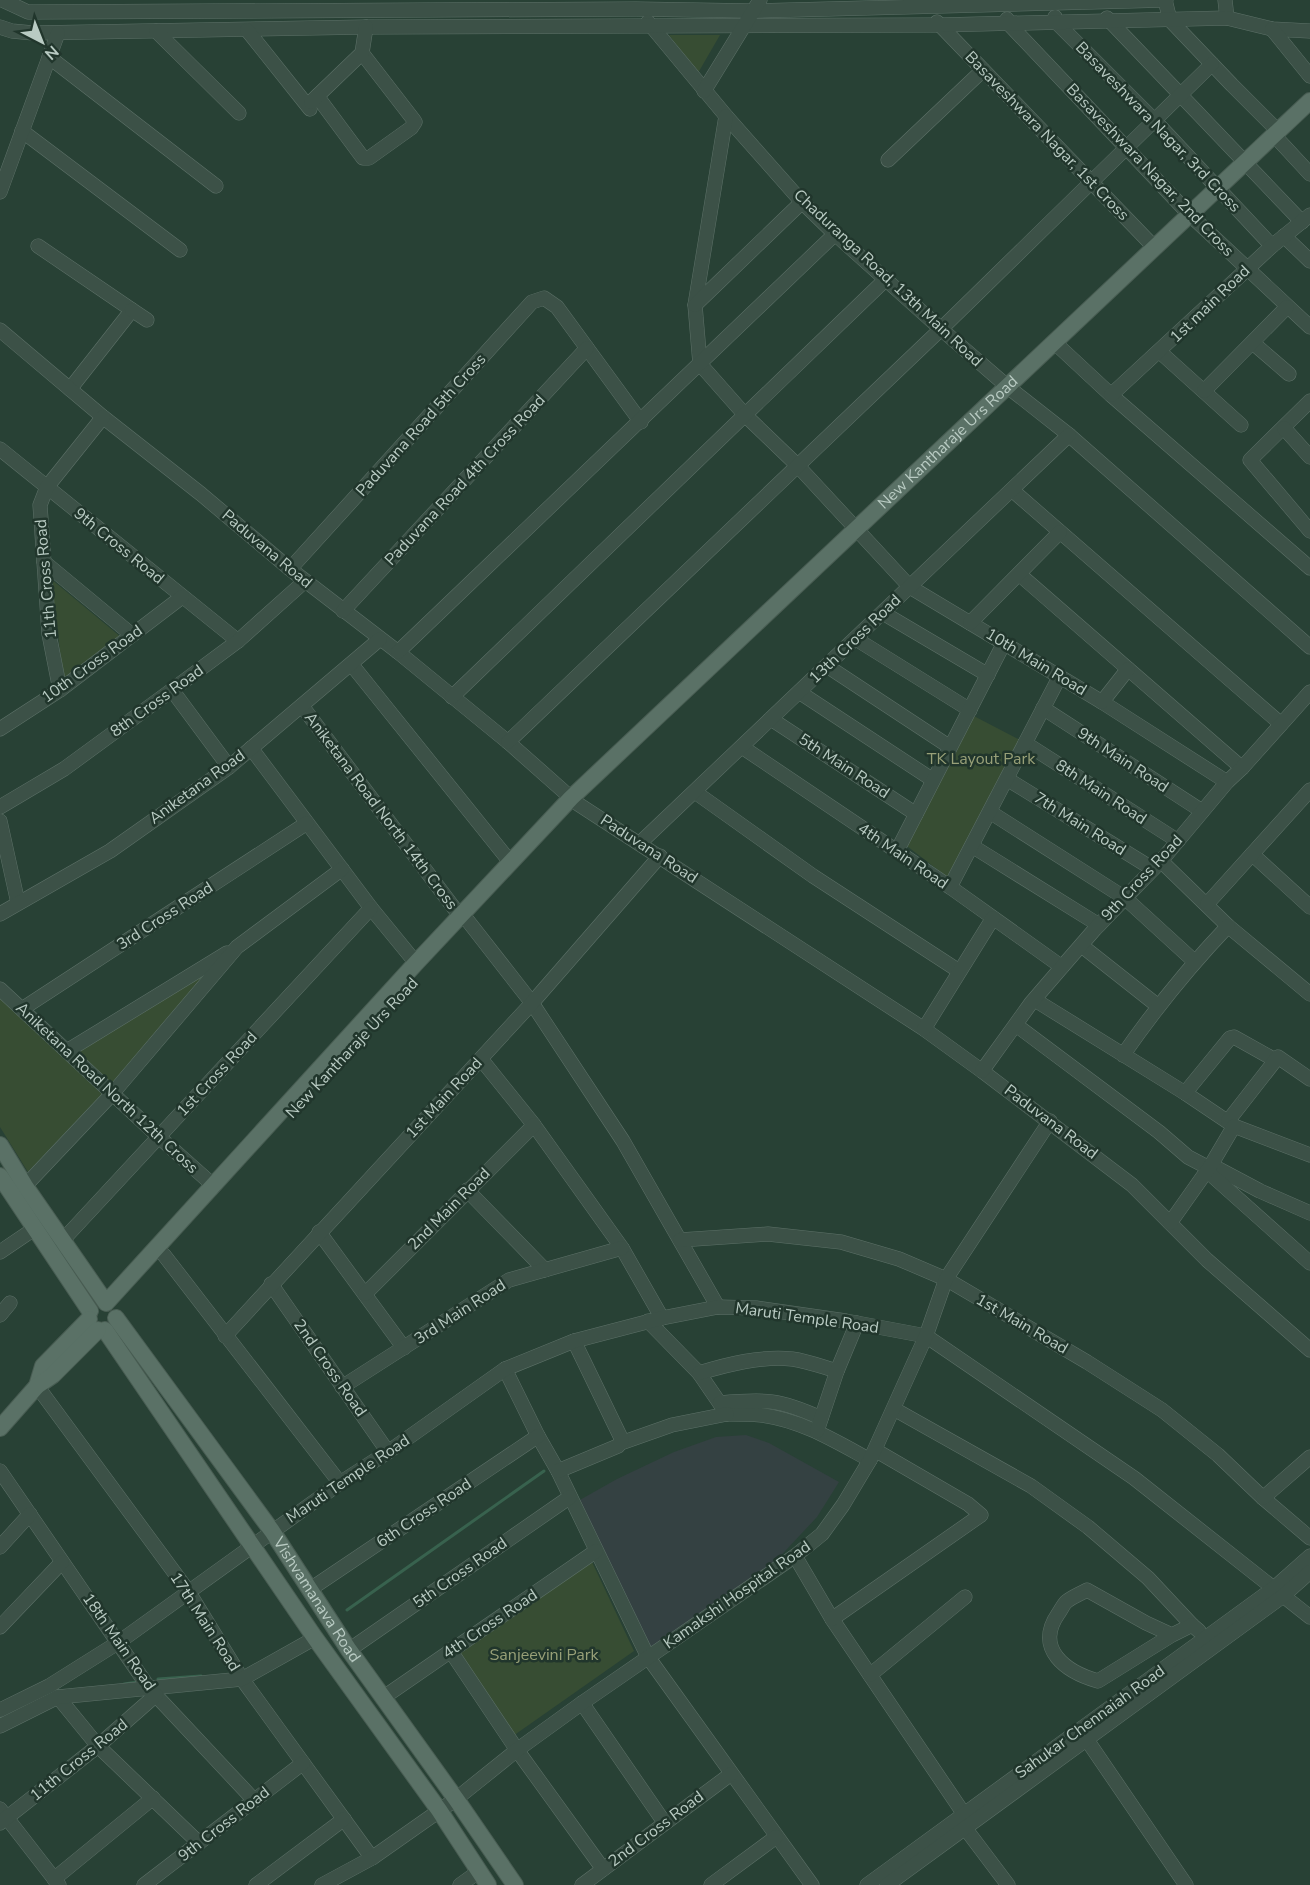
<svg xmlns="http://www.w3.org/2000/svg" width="1310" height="1885" viewBox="0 0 1310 1885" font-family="'Nunito Sans',sans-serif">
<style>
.medical{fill:#344142}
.green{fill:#374d33}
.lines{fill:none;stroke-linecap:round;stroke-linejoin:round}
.stream{stroke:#38624e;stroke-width:3}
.minor-casing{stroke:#5d7168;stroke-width:15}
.major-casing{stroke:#495d53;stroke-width:18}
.minor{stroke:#3c5147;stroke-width:14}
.major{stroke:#5a7166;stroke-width:16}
.labels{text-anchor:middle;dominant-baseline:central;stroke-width:5;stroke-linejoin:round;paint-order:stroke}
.street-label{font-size:16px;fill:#b9cbc3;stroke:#21362c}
.park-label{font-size:16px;fill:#98a078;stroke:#21362c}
</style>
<rect width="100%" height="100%" fill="#284135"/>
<polygon class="medical" points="746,1435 769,1443 839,1482 817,1517 772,1565 650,1650 578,1501 617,1479 674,1452 716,1437"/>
<g class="green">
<polygon points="669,35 720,35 698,73"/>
<polygon points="51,579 122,638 64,682"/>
<polygon points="970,714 1024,742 951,880 903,843"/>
<polygon points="217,964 112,1088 73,1051"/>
<polygon points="0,998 102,1094 28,1172 0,1127"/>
<polygon points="592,1562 634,1651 513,1736 460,1653"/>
</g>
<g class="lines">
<g class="stream">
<polyline points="347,1610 544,1471"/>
<polyline points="158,1679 201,1676"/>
<polyline points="124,1684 138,1682"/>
<polyline points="0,1718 20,1708"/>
</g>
<defs>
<g id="minor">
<polyline points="2,0 28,12 636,9 754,11 1166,0"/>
<polyline points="1165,0 1170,20 1232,85 1278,131"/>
<polyline points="1225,0 1227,18"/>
<polyline points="1055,17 1056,22 1154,120 1272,246"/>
<polyline points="1107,18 1302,222"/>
<polyline points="1007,19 1008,23 1189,214 1310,327"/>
<polyline points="648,22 726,116 802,202 835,234 941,329 1008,387 1069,435 1310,647"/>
<polyline points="937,22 1154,247"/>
<polyline points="0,27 12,31 33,33 366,27 941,25 1227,18 1272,29 1310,31"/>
<polyline points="1272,29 1310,76"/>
<polyline points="247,30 310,109"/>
<polyline points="156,31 239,113"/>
<polyline points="49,57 216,186"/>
<polyline points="704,91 760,0"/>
<polyline points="317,96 363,158 369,158 411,128 415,122 413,119 362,53"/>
<polyline points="311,102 362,53 366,27"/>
<polyline points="726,116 695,305 700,364 745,415 797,465 910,587 1102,702 1227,782"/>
<polyline points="22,131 180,250"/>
<polyline points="1274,135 1310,174"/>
<polyline points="888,160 983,70"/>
<polyline points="0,192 58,33"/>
<polyline points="1284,236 1310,261"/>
<polyline points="38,246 132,310 70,389"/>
<polyline points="695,305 802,202"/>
<polyline points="132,310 147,320"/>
<polyline points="0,330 103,417 201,494 290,569 398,652 508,742 578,804 924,1029 982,1071 1132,1185 1207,1260 1310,1350"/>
<polyline points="1054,342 1111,395 1310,568"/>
<polyline points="1253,343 1289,374"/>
<polyline points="1160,352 1241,425"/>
<polyline points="1204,391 1287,307"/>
<polyline points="1111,395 1272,246 1310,215"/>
<polyline points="1310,401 1250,460 1310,531"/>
<polyline points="1284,428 1310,457"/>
<polyline points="0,449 238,641"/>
<polyline points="1012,490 1281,724"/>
<polyline points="44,562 132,635"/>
<polyline points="290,569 532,302 544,298 557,307 641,422"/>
<polyline points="1019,574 1242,768"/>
<polyline points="343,611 587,348"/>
<polyline points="883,613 988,675"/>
<polyline points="970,623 1060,532"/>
<polyline points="856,639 970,710"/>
<polyline points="398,652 835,234"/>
<polyline points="352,665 511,863"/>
<polyline points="827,666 950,747"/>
<polyline points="60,690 49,634 40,505 47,487 103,417"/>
<polyline points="172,690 229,767"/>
<polyline points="799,692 933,780"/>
<polyline points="452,697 886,279"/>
<polyline points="1102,702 1128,669"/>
<polyline points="302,706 460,916 468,921 532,1003 623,1141 718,1307"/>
<polyline points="1043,708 1202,811"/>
<polyline points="771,719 916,814"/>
<polyline points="0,729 60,690 182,597"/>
<polyline points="508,742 941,329 1212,64"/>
<polyline points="1025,743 1178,841"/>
<polyline points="742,747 950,887 1062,967"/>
<polyline points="251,748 371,908 416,963"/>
<polyline points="1007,779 1153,869"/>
<polyline points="695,792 813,876 959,971"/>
<polyline points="0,807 64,769 172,690 238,641 305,581"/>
<polyline points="990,812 1125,898 1194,961"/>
<polyline points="0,821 18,903"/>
<polyline points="640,843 1069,435"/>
<polyline points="972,846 1099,925"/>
<polyline points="897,851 1004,643"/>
<polyline points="1252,854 1310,907"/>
<polyline points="1161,861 1228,926 1310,994"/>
<polyline points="950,887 1060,676"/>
<polyline points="1207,904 1310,790"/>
<polyline points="0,914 110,851 229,767 380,639"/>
<polyline points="1082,946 1158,1006"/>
<polyline points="0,989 159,1137 214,1186"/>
<polyline points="1035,1000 1185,1093 1234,1126 1310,1155"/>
<polyline points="22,1009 307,823"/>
<polyline points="1016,1025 1159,1132 1188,1157 1209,1168"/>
<polyline points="924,1029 993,918"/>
<polyline points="67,1051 227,953"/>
<path d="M1123,1055C1155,1009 1189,967 1228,926"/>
<polyline points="481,1059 534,1125 622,1248 662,1318"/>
<polyline points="982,1071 1031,1003 1062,967 1095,929 1161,861 1227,782 1242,768 1310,692"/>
<polyline points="1185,1093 1230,1038 1234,1037 1275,1060"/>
<polyline points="1228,1121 1278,1057 1310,1079"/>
<polyline points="1211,1165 1260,1191 1310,1213"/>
<polyline points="1207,1171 1310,1263"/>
<polyline points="25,1186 112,1094 237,947 342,869"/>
<polyline points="467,1190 545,1270"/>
<polyline points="1170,1223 1211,1165 1234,1126"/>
<polyline points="319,1232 404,1348"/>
<polyline points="680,1240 768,1234 841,1242 899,1259 946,1279 1087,1362 1162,1410 1218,1455 1263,1498 1310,1538"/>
<polyline points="62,1241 371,908"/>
<polyline points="0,1252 34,1229"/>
<polyline points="164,1255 340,1483"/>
<polyline points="271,1284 388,1452"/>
<polyline points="365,1294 534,1125"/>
<polyline points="0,1315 10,1303"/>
<path d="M648,1321L699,1373L727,1414C738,1414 750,1414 761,1415C801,1420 835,1441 870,1460"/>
<polyline points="225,1336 532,1003 660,856"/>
<polyline points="505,1369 538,1436 558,1471 648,1657 812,1885"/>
<path d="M699,1373C729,1364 760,1356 792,1359C807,1361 823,1367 837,1371"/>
<polyline points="37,1386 188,1591 242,1679 372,1858"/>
<polyline points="342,1387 509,1280 622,1248"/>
<path d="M720,1403C765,1399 779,1399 821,1418"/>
<polyline points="894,1409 1031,1486 1088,1527 1148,1578 1192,1625"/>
<polyline points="817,1431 837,1371 857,1323"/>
<polyline points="621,1443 672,1425 727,1414"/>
<polyline points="0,1471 149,1688 254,1800"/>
<polyline points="558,1471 618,1446 622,1440 574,1341"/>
<polyline points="1263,1498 1310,1457"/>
<polyline points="0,1547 30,1514"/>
<polyline points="795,1556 832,1619 968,1820"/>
<polyline points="309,1590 538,1436"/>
<polyline points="832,1619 981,1515 968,1504 875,1450"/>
<polyline points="0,1627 62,1562"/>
<path d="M1172,1635L1146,1623L1087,1590C1080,1594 1072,1597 1066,1602C1063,1605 1061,1610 1058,1614C1034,1649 1066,1672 1098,1681L1172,1635L1192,1625L1199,1631"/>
<polyline points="349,1650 570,1497"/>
<polyline points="450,1650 517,1750 603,1869"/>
<polyline points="870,1675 965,1597"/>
<polyline points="58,1697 98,1746 199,1843"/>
<polyline points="384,1697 596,1551"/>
<polyline points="582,1703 664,1822"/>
<polyline points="0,1710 49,1686 119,1642 340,1483 388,1452 505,1369 574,1341 662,1318 718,1307 756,1308 846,1321 926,1336 1134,1478 1310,1617"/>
<polyline points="0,1726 58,1697 242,1679 315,1638"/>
<polyline points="1087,1740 1186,1885"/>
<polyline points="0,1809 59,1885"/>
<polyline points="0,1823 98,1746 156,1695"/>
<polyline points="965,1828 1008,1885"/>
<polyline points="54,1879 153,1798"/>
<polyline points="144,1885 303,1763"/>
<polyline points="256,1885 344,1819"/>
<polyline points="322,1885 372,1858 456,1799 517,1750 582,1703 795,1556 822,1534 843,1505 870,1460 926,1336 946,1279 1050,1121"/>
<polyline points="460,1885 478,1872"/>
<polyline points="582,1885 731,1774"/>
<polyline points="711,1885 776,1837"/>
<polyline points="867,1885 1274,1588 1310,1556"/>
<polyline points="887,1885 1283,1596 1310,1572"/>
</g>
<g id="major">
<path id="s1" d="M0,1145L25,1186L106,1303L416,963L571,798L1310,101"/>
<polyline points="0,1176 90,1311"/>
<path id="s2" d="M116,1318L272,1531L349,1650L456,1799L515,1885"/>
<polyline points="105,1330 315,1638 439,1810 488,1885"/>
<polyline points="37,1386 43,1366 89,1319"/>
<polyline points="0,1428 37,1386 53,1375 98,1330"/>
</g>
</defs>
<use href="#minor" class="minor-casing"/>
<use href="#major" class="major-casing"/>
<use href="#minor" class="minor"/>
<use href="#major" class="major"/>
</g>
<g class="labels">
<g class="street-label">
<text transform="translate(1158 127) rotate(46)">Basaveshwara Nagar, 3rd Cross</text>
<text transform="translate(1047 136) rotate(46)">Basaveshwara Nagar, 1st Cross</text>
<text transform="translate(1150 170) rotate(46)">Basaveshwara Nagar, 2nd Cross</text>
<text transform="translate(888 278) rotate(43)">Chaduranga Road, 13th Main Road</text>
<text transform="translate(1210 304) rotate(-44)">1st main Road</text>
<text transform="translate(421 425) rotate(-48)">Paduvana Road 5th Cross</text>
<text stroke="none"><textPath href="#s1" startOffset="1395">New Kantharaje Urs Road</textPath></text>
<text transform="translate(465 480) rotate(-47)">Paduvana Road 4th Cross Road</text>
<text transform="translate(119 546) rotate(39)">9th Cross Road</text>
<text transform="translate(267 549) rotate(40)">Paduvana Road</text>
<text transform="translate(46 579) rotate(-95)">11th Cross Road</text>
<text transform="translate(855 639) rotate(-44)">13th Cross Road</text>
<text transform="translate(1036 662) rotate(31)">10th Main Road</text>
<text transform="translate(92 664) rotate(-36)">10th Cross Road</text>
<text transform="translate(157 701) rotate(-36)">8th Cross Road</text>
<text transform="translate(1123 760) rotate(33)">9th Main Road</text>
<text transform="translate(844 766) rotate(33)">5th Main Road</text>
<text transform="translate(197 787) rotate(-36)">Aniketana Road</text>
<text transform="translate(1101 792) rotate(33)">8th Main Road</text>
<text transform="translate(381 811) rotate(53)">Aniketana Road North 14th Cross</text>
<text transform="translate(1080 824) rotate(32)">7th Main Road</text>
<text transform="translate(649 849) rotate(33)">Paduvana Road</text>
<text transform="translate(903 856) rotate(34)">4th Main Road</text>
<text transform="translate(1142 878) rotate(-47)">9th Cross Road</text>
<text transform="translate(165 916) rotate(-33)">3rd Cross Road</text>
<text transform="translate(352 1048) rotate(-47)">New Kantharaje Urs Road</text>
<text transform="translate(217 1074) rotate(-47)">1st Cross Road</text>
<text transform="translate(107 1088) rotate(43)">Aniketana Road North 12th Cross</text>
<text transform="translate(444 1098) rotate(-47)">1st Main Road</text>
<text transform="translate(1051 1122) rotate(37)">Paduvana Road</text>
<text transform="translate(449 1209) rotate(-45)">2nd Main Road</text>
<text transform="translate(460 1312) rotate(-33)">3rd Main Road</text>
<text transform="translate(807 1318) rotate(8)">Maruti Temple Road</text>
<text transform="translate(1022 1324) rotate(30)">1st Main Road</text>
<text transform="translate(330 1368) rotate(55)">2nd Cross Road</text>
<text transform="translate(348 1479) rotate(-34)">Maruti Temple Road</text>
<text transform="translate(424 1513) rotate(-34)">6th Cross Road</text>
<text transform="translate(460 1573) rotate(-35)">5th Cross Road</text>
<text transform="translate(737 1595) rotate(-35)">Kamakshi Hospital Road</text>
<text stroke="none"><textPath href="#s2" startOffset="346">Vishvamanava Road</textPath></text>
<text transform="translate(205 1622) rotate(57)">17th Main Road</text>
<text transform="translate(490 1624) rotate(-34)">4th Cross Road</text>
<text transform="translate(119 1642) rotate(55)">18th Main Road</text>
<text transform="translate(1090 1722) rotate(-36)">Sahukar Chennaiah Road</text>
<text transform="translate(79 1760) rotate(-39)">11th Cross Road</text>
<text transform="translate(224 1824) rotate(-38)">9th Cross Road</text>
<text transform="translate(656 1829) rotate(-37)">2nd Cross Road</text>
</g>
<g class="park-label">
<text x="981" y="759">TK Layout Park</text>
<text x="544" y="1655">Sanjeevini Park</text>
</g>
</g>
<g transform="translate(42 42) rotate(138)" stroke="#21362c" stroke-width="4.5" paint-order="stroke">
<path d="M0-4.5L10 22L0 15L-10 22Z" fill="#b9cbc3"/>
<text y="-9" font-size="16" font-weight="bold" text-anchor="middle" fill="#b9cbc3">N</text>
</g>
</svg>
